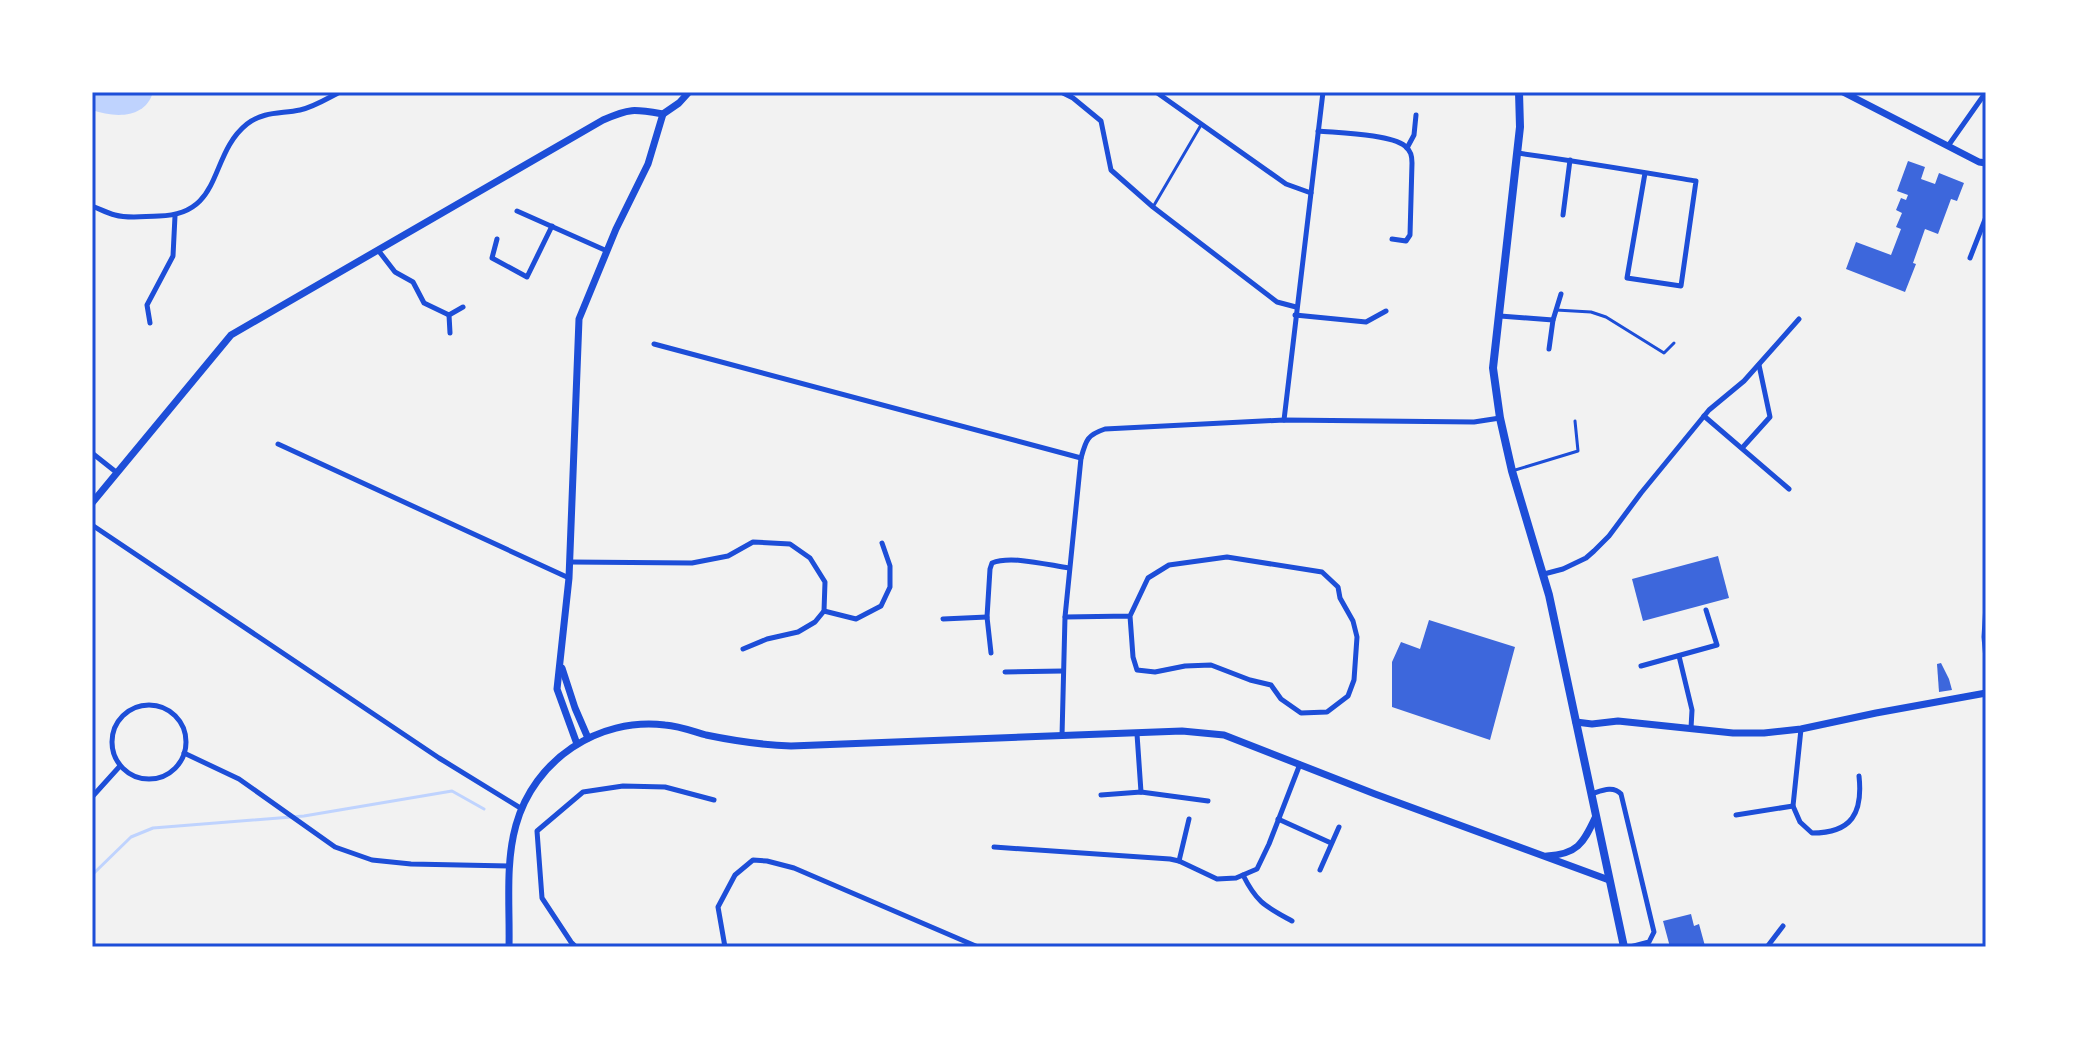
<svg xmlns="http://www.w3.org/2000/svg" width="2078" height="1039" viewBox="0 0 2078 1039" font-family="'Titillium Web',sans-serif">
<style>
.water{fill:#bfd3fe}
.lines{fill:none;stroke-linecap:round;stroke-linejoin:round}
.stream{stroke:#bfd3fe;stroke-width:3}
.building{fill:#3d67dc}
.service{stroke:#1d4ed8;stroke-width:3}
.minor{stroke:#1d4ed8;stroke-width:5}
.tertiary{stroke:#1d4ed8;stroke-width:7}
.secondary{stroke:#1d4ed8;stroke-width:8}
.neatline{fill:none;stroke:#1d4ed8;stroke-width:3}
</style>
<rect width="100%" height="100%" fill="#f2f2f2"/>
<path class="water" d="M92,92H153C145,119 115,118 92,110Z"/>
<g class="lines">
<polyline class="stream" points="92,875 131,837 153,828 304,816 452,791 484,809"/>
</g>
<g class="building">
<polygon points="1908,161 1925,167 1921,179 1935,184 1939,173 1964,183 1957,201 1951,199 1938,234 1925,229 1913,263 1916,264 1905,292 1846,269 1856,242 1891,255 1901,229 1896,227 1902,213 1896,210 1901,198 1906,200 1908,195 1897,191"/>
<polygon points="1718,556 1729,598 1643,621 1632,579"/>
<polygon points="1429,620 1515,647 1490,740 1392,707 1392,662 1401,642 1420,649"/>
<polygon points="1941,663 1949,679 1952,690 1939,692 1937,664"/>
<polygon points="1691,914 1694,926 1699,924 1705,946 1670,947 1663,921"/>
</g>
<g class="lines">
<g class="service">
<polyline points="1153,207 1201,125"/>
<polyline points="1556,310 1591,312 1606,317 1664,353 1674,343"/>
<polyline points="1512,471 1578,451 1575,421"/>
</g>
<g class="minor">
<polyline points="1156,92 1286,184 1311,193"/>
<polyline points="1063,93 1073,98 1101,121 1111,170 1153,207 1277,302 1296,307"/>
<path d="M1318,131C1339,133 1390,134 1405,146C1411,151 1412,156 1412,163L1410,235L1406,241L1392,239"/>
<polyline points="1948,146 1986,92"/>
<polyline points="1407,148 1414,135 1416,115"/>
<path d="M1517,153C1577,161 1636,171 1696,181L1681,286L1627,278L1645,173"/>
<path d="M92,206C100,209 107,213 115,215C129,219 145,216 159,216C224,215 208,155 247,124C264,111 281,114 300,110C314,107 328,98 340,92"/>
<polyline points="517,211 607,251"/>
<polyline points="1563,215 1570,160"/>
<polyline points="497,239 492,258 527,277 552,226"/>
<polyline points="378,250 395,272 413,282 424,303 449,315"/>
<polyline points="1970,258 1986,217"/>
<polyline points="1295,315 1366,322 1386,311"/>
<polyline points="1500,316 1553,320"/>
<polyline points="150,323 147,305 173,256 175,216"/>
<polyline points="450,333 449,315 463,307"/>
<polyline points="654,344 1081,458"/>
<polyline points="1549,349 1553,320 1561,294"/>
<polyline points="1704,416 1789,489"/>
<polyline points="1284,420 1323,92"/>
<polyline points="278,444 569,578"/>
<polyline points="1743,447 1770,417 1759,365"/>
<polyline points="92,453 116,472"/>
<polyline points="92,525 439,758 522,809"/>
<polyline points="570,562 692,563 728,556 753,542 790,544 810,558 825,582 824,611 815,622 798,632 767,639 743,649"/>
<polyline points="1544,574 1563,569 1586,558 1594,551 1609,536 1641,493 1709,410 1744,381 1799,319"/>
<polyline points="1986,605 1984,637 1986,659"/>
<polyline points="824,611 856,619 881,606 890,587 890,566 882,543"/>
<polyline points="1065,617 1130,616 1148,578 1169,565 1227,557 1322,572 1338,587 1340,598 1353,621 1357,637 1354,680 1348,696 1327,712 1301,713 1281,699 1271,685 1250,680 1211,665 1185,666 1155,672 1137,670 1133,657 1130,616"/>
<polyline points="943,619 987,617"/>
<path d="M991,653L987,617L990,569L992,563C1011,555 1048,565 1069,568"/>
<polyline points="1679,656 1692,710 1691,728"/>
<polyline points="1641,666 1717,645 1706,610"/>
<polyline points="1005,672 1063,671"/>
<circle cx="149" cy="742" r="37"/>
<path d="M1801,729L1793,806L1800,822L1812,833C1852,833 1863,813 1859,776"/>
<polyline points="1137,734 1141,792"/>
<path d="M1062,736L1065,617L1081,458C1086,440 1087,435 1105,429L1284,420L1474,422L1500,418"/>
<polyline points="184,753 239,779 335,847 372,860 411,864 509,866"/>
<path d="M1591,794C1601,791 1613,785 1621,794L1654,932L1649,942L1630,947"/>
<polyline points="1101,795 1141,792 1208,801"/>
<polyline points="92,797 120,766"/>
<polyline points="1736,815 1793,806"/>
<polyline points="1278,819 1331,843"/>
<polyline points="994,847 1170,859 1179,861 1217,879 1236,878 1257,869 1269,844 1300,764"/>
<polyline points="1179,861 1189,819"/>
<polyline points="1320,870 1339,827"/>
<path d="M1243,875C1257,903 1265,906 1292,921"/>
<polyline points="576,947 571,942 542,898 537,831 583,792 623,786 665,787 714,800"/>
<polyline points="725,947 718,907 735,875 753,860 767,861 794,868 978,947"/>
<polyline points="1767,947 1783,926"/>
</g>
<g class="tertiary">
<polyline points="1843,92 1979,162 1986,163"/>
<path d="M92,503L231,335L603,120C630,108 634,109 663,114"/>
<polyline points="562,668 575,708 588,738"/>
<polyline points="1576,722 1592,724 1618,721 1733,733 1764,733 1801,729 1876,713 1986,693"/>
<polyline points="577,744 557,689 569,578 579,319 616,229 648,164 663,114 679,103 689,92"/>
<path d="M1547,856C1577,854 1583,844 1595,818"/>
<path d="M509,947C510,907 505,864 516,825C534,760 598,717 665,725C679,726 692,731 706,735C735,741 762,745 791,746L1182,731L1224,735L1375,794L1609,880"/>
</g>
<polyline class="secondary" points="1519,92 1520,127 1493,368 1500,418 1512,471 1549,595 1624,947"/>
</g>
<rect width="2078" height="1039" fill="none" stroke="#ffffff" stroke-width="188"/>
<rect x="94" y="94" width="1890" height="851" class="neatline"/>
</svg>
